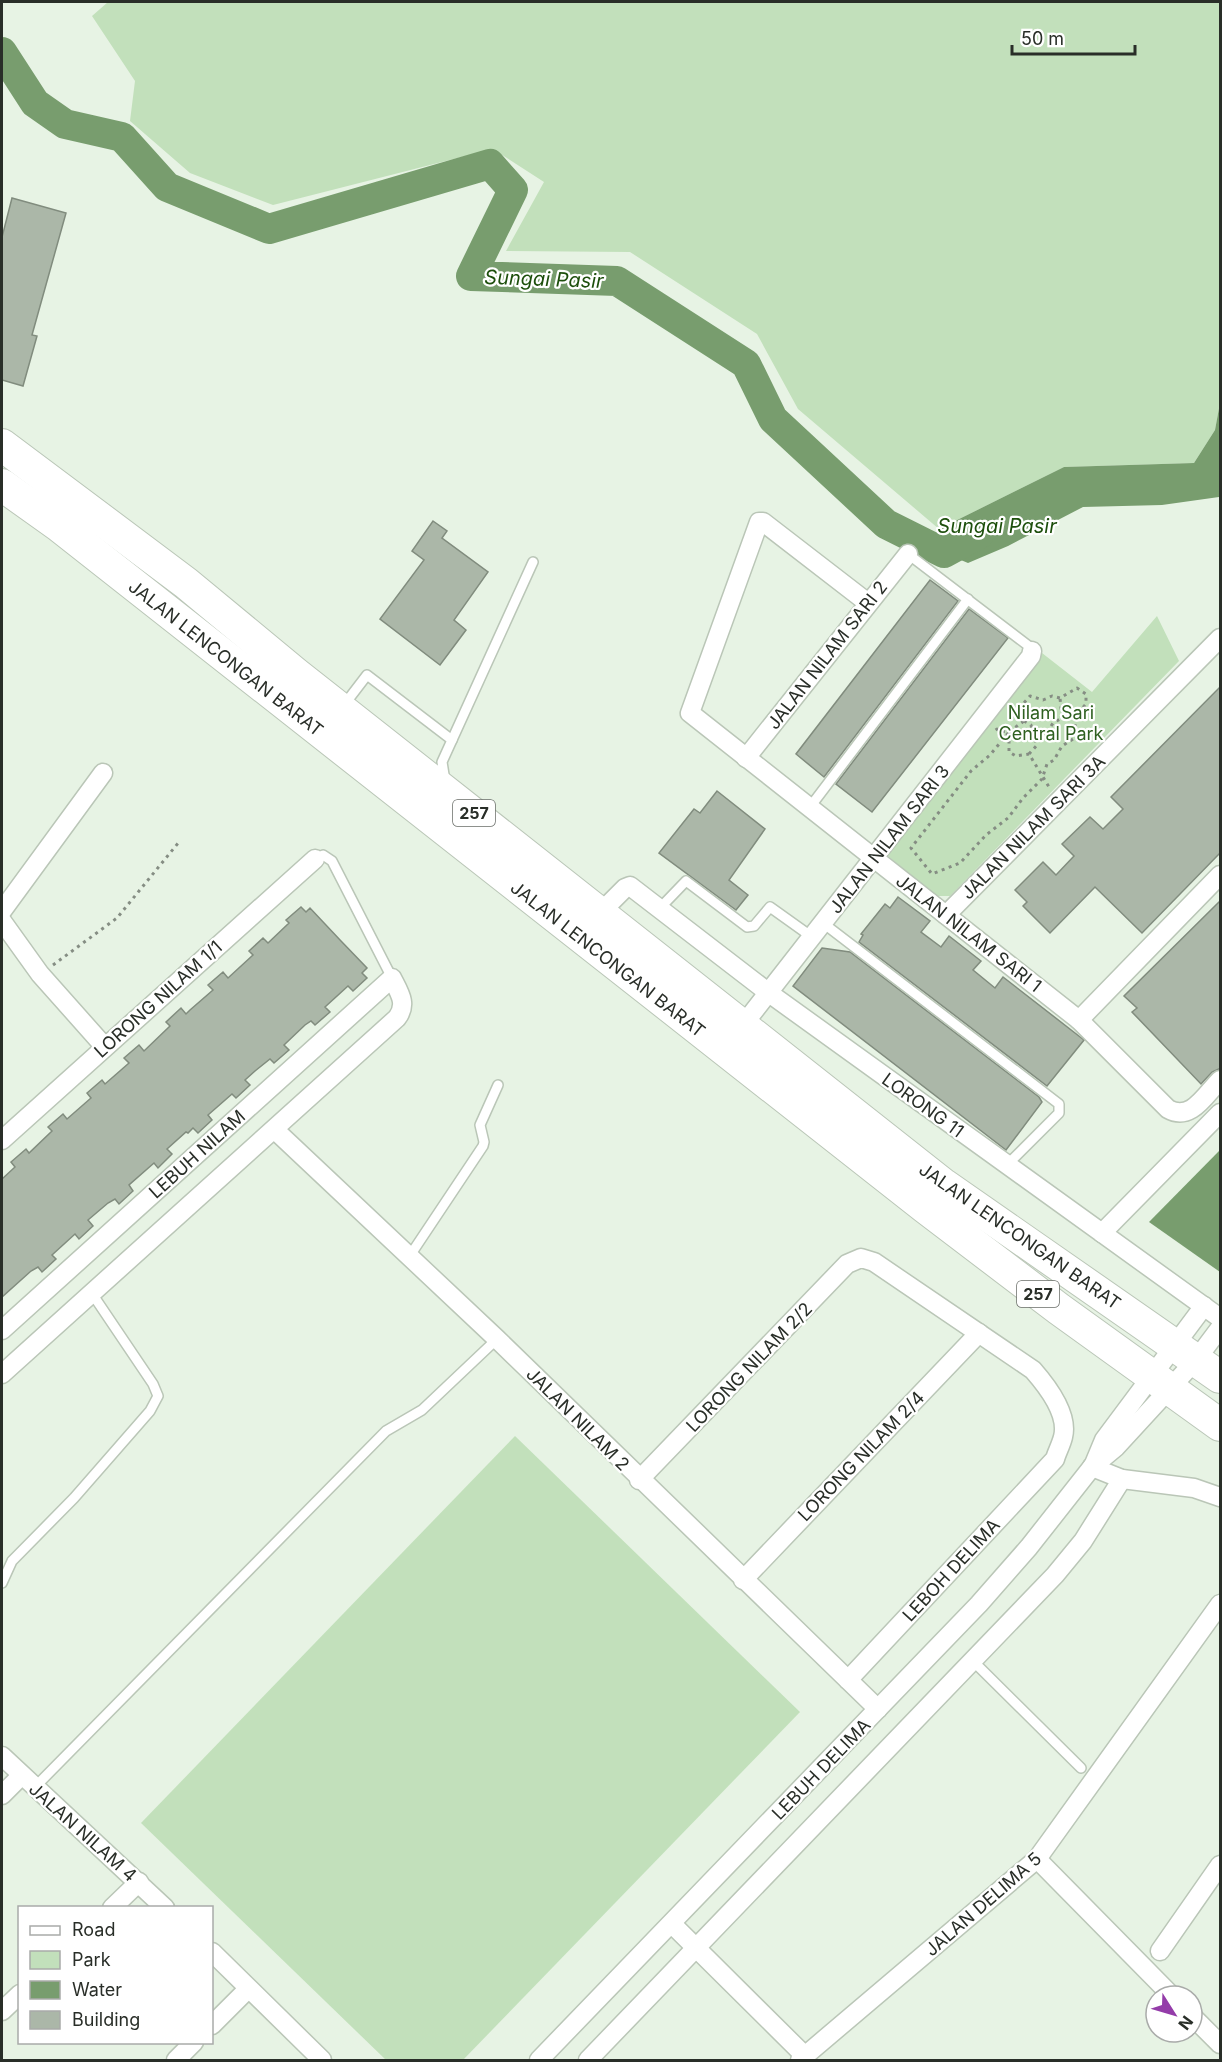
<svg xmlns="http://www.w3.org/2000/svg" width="1222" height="2062" viewBox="0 0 1222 2062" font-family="Inter,sans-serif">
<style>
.green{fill:#c2e0bb}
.water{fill:#789d6e}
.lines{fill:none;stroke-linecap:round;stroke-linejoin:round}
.river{stroke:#789d6e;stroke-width:30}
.building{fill:#abb7a8;stroke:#818c7e;stroke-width:1.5}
.service-casing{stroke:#bac6b7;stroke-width:12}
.minor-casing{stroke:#bac6b7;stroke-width:21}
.trunk-casing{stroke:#bac6b7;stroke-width:34}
.path{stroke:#858d83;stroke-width:3;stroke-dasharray:3 4.5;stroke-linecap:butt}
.service{stroke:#fff;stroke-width:9}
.minor{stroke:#fff;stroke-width:18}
.trunk{stroke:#fff;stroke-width:32}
.labels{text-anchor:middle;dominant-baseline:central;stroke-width:4.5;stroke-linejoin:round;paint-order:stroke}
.shield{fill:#fff;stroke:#696d68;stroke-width:1.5}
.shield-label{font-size:16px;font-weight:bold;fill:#292e28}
.street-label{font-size:18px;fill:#292e28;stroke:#fff}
.park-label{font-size:18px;fill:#2e6020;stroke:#fff}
.water-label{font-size:20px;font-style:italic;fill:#1d4f0c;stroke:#fff}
</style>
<rect width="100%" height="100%" fill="#e7f3e4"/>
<g class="green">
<polygon points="108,2 1220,2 1220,403 1215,430 1194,463 1064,467 939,529 798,409 757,334 630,252 506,251 544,182 493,149 273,205 190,173 130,121 135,81 92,16"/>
<polygon points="1157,616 1179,661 950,896 933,896 887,855 1042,653 1092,692"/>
<polygon points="515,1436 800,1712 463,2060 386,2060 141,1823"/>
</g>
<g class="water">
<polygon points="1220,403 1219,497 1162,505 1083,507 1008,546 968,563 944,553 939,529 1064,467 1194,463 1215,430"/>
<polygon points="1220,1150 1220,1272 1149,1222"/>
</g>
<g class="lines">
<polyline class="river" points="2,52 35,103 65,124 122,137 167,187 269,229 490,164 513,190 471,276 617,281 746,364 773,419 886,524 944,553 979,534"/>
</g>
<g class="building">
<polygon points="12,198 66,213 32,335 37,336 23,386 2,380 2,237"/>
<polygon points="433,521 447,531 442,538 488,572 454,620 466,630 440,665 380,619 424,560 412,551"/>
<polygon points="930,580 958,601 824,777 796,754"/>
<polygon points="969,609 1008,638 872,812 836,784"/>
<polygon points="1221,686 1221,852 1142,933 1095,887 1050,933 1023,906 1027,902 1015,890 1043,862 1056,875 1074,856 1062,844 1090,817 1103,829 1123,809 1111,797"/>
<polygon points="717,791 765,829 729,880 748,895 736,910 659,853 694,809 700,813"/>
<polygon points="898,897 930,921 921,932 941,947 949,936 981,961 973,970 995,988 1003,977 1084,1040 1047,1086 859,942 863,935 861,934 885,904 890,908"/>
<polygon points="1221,900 1221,1068 1212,1072 1201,1084 1132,1012 1137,1008 1124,996"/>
<polygon points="301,907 306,912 310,908 341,941 367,968 362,973 367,978 353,991 348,986 325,1007 330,1012 315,1025 311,1021 305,1025 284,1045 289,1050 274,1063 270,1059 255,1071 245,1080 250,1085 236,1098 232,1094 208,1115 212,1120 198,1133 193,1128 188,1133 186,1132 167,1149 172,1154 158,1168 154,1163 129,1185 133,1191 119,1204 115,1199 108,1203 88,1220 93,1226 79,1239 75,1234 52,1255 56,1259 42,1272 38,1267 31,1271 2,1297 2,1179 15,1167 11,1162 26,1149 29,1153 52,1131 48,1127 63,1114 67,1119 91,1098 87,1093 102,1080 105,1084 129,1063 124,1058 139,1045 144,1051 170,1026 166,1022 181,1008 186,1014 190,1010 213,990 208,985 223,972 228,978 253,955 249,951 263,938 268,943 289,923 286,920"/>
<polygon points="822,948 850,952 1039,1097 1042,1102 1006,1150 793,986"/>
</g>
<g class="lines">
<defs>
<g id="service">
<polyline points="908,554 1030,647 1032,651"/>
<polyline points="344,705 367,675 452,740 442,762 445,781"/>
<polyline points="452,740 533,562"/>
<polyline points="810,807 968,599"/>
<polyline points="315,859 323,855 332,861 392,978"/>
<polyline points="660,908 686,881 747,927 754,926 770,907 812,937"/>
<polyline points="823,923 1059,1104 1059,1113 1007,1165"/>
<polyline points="409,1257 483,1146 484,1142 480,1125 498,1085"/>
<polyline points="2,1583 12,1561 74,1498 150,1411 158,1396 153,1384 93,1295"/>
<polyline points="973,1661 1081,1768"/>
<polyline points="35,1787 386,1431 422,1410 497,1339"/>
</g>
<g id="minor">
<path d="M868,603L763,522H759L690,713L1079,1020L1168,1109C1191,1122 1205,1095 1220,1080"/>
<polyline points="746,758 908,554"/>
<polyline points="2,911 103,773"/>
<polyline points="601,912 625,888 630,886 769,993 1220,1318"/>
<polyline points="946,915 1220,638"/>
<polyline points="2,921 40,974 104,1046"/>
<polyline points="1079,1020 1220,875"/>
<polyline points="743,1025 1031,656 1032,651"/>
<polyline points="275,1130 497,1339 878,1709"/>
<polyline points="2,1140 315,859"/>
<polyline points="1102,1233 1220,1113"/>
<path d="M2,1330L392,978C399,992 408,1004 397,1018L2,1374"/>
<polyline points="1094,1464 1104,1440 1204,1306"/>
<polyline points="1092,1467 1122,1479 1194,1488 1220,1497"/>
<path d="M639,1480L847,1264L861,1258L874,1262L1033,1370C1047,1386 1069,1414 1063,1437C1061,1445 1057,1452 1055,1459L848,1680"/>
<polyline points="743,1580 979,1333"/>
<polyline points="2,1756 165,1908"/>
<polyline points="2,1795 21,1776"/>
<polyline points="1037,1859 1172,1996"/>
<polyline points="112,1908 139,1882"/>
<polyline points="672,1924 805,2056"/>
<polyline points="1160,1951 1220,1865"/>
<polyline points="212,1952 322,2060"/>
<polyline points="2,2011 20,1994"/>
<polyline points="1192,2016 1220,2044"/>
<polyline points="212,2025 248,1989"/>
<polyline points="176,2060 194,2042"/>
<polyline points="539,2060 979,1604 1029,1547 1092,1467 1116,1447 1196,1360 1220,1328"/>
<polyline points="588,2060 1055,1575 1083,1541 1122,1479"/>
<polyline points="800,2060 1037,1859 1220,1604"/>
</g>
<g id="trunk">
<polyline points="2,445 186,583 296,674 944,1185 1220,1377"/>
<polyline points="2,485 58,525 926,1208 1059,1309 1220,1425"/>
</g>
</defs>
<use href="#service" class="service-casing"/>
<use href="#minor" class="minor-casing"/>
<use href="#trunk" class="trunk-casing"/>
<g class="path">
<polyline points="1024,721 1031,725 1033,734"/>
<polyline points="996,728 998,731 1009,732 1024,721 1022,705 1030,696 1043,700 1052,696 1060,698 1077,688 1086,694 1086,704 1077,714 1073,739 1062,746 1054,760 1047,764 1042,779 1023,798 1008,818 986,835 960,863 932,874 911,848 971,771 990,755 1009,732"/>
<polyline points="1009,733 1009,752 1016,756 1029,754 1049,787"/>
<polyline points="1029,754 1037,745 1033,734 1048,731 1053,723 1062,718 1060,698"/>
<polyline points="53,965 117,918 179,842"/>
</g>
<use href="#service" class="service"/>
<use href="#minor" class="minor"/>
<use href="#trunk" class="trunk"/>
</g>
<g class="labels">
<g class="shield">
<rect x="453" y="800" width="42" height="26" rx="4.5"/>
<rect x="1017" y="1281" width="42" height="26" rx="4.5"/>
</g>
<g class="shield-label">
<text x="474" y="813">257</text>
<text x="1038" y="1294">257</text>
</g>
<g class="street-label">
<text transform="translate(827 655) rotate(-52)">JALAN NILAM SARI 2</text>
<text transform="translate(226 658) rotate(38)">JALAN LENCONGAN BARAT</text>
<text transform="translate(1033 827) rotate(-45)">JALAN NILAM SARI 3A</text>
<text transform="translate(889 839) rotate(-52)">JALAN NILAM SARI 3</text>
<text transform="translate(969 933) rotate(38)">JALAN NILAM SARI 1</text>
<text transform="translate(608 959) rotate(38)">JALAN LENCONGAN BARAT</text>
<text transform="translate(158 999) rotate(-42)">LORONG NILAM 1/1</text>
<text transform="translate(923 1105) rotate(36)">LORONG 11</text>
<text transform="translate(197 1154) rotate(-42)">LEBUH NILAM</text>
<text transform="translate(1020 1236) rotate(35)">JALAN LENCONGAN BARAT</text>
<text transform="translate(749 1367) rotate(-46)">LORONG NILAM 2/2</text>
<text transform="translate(578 1419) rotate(45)">JALAN NILAM 2</text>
<text transform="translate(861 1456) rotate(-46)">LORONG NILAM 2/4</text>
<text transform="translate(951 1570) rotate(-47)">LEBOH DELIMA</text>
<text transform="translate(821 1769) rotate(-46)">LEBUH DELIMA</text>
<text transform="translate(83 1832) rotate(42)">JALAN NILAM 4</text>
<text transform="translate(983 1904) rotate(-41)">JALAN DELIMA 5</text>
</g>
<g class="park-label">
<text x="1051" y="712">Nilam Sari<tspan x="1051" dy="21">Central Park</tspan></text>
</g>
<g class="water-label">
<text transform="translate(544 279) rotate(2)">Sungai Pasir</text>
<text x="997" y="526">Sungai Pasir</text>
</g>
</g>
<rect width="1222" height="2062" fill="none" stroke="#292e28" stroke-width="6"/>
<rect x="18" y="1906" width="195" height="138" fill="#ffffff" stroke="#a9aba9" stroke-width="1.5"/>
<rect x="30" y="1926" width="30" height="9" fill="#ffffff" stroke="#a9aba9" stroke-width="1.5"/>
<text x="72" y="1936" font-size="18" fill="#292e28">Road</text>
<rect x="30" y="1951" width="30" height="18" fill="#c2e0bb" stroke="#a9aba9" stroke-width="1.5"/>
<text x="72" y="1966" font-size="18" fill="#292e28">Park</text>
<rect x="30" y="1981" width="30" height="18" fill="#789d6e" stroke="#a9aba9" stroke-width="1.5"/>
<text x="72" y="1996" font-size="18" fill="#292e28">Water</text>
<rect x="30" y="2011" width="30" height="18" fill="#abb7a8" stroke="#a9aba9" stroke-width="1.5"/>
<text x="72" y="2026" font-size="18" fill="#292e28">Building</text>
<g transform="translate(1174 2014) rotate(127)"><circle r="28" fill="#ffffff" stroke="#a9aba9" stroke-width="1.5"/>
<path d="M0-4.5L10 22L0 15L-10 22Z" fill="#943ca9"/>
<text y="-9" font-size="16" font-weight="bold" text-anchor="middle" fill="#292e28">N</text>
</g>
<path d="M1012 45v9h123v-9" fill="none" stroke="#292e28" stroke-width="3"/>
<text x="1021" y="45" font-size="18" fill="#292e28" stroke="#ffffff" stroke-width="4.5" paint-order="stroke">50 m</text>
</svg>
